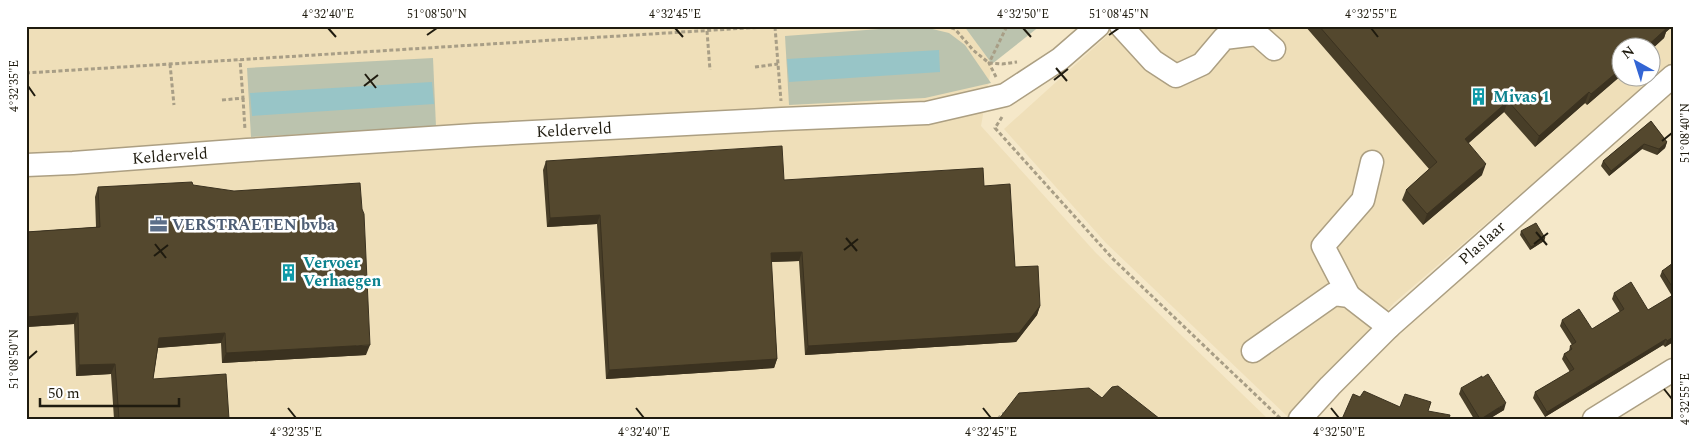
<svg xmlns="http://www.w3.org/2000/svg" width="1699" height="445" viewBox="0 0 1699 445" font-family="Spectral,serif">
<style>
.built{fill:#efdfb9;fill-rule:evenodd}
.green{fill:#bbc3ae}
.water{fill:#98c5c7}
.lines{fill:none;stroke-linecap:round;stroke-linejoin:round}
.minor-casing{stroke:#ac9f82;stroke-width:25}
.path{stroke:#a89e86;stroke-width:3;stroke-dasharray:4 2.5;stroke-linecap:butt}
.minor{stroke:#fff;stroke-width:22}
.wall{fill:#483e28}
.shaded-wall{fill:#3b3220}
.building{fill:#54482e;stroke:#3b3220}
.ticks{fill:none;stroke:#1f1b0f;stroke-width:2}
.labels{text-anchor:middle;dominant-baseline:central;stroke-width:5;stroke-linejoin:round;paint-order:stroke}
.culture-label{font-size:16px;font-weight:bold;fill:#0d838f;stroke:#fff;text-anchor:start}
.street-label{font-size:16px;fill:#1f1b0f;stroke:#fff}
.service-label{font-size:16px;font-weight:bold;fill:#4e5e75;stroke:#fff;text-anchor:start}
.neatline{fill:none;stroke:#1f1b0f;stroke-width:2}
.ticks-label{font-size:12px;text-anchor:middle;fill:#1f1b0f}
</style>
<rect width="100%" height="100%" fill="#f5e8c9"/>
<g class="built">
<polygon points="26,26 964,26 992,64 981,126 1096,253 1268,419 26,419"/>
<path d="M1118,26H1673V62L1394,303L1290,419L1106,243L1004,129ZM1622,48H1652V78H1622Z"/>
</g>
<g class="green">
<polygon points="920,26 949,33 965,45 991,83 925,98 789,105 785,36"/>
<polygon points="964,26 1040,26 992,64"/>
<polygon points="433,58 436,127 251,137 247,68"/>
</g>
<g class="water">
<polygon points="939,50 940,72 789,82 787,59"/>
<polygon points="432,82 434,104 252,116 250,93"/>
</g>
<g class="lines">
<defs>
<g id="minor">
<polyline points="1121,26 1153,61 1176,76 1202,64 1224,38 1257,34 1274,49"/>
<polyline points="26,165 73,163 247,150 475,135 782,119 927,113 1005,95 1060,59 1098,26"/>
<polyline points="1349,296 1323,246 1363,200 1372,162"/>
<polyline points="1253,351 1334,294 1349,296 1389,327"/>
<polyline points="1300,419 1330,386 1389,327 1673,76"/>
<polyline points="1594,419 1673,370"/>
</g>
</defs>
<use href="#minor" class="minor-casing"/>
<g class="path">
<polyline points="945,26 955,29 973,50 989,63 1002,64 1017,62"/>
<polyline points="775,27 781,101"/>
<polyline points="707,31 710,70"/>
<polyline points="170,64 174,105"/>
<polyline points="755,67 778,64"/>
<polyline points="26,73 779,26"/>
<polyline points="996,77 989,63 1007,26"/>
<polyline points="243,98 245,130"/>
<polyline points="222,100 243,98 240,60"/>
<polyline points="1002,117 995,128 1113,259 1281,419"/>
<polyline points="998,419 1002,414 1007,413"/>
</g>
<use href="#minor" class="minor"/>
</g>
<g class="wall">
<polygon points="1305,26 1673,26 1666,32 1664,38 1652,49 1652,48 1587,105 1585,103 1535,147 1504,112 1468,143 1482,175 1423,225 1402,200 1406,190 1429,169"/>
<polygon points="1651,121 1667,142 1665,148 1657,155 1642,149 1609,176 1601,166 1603,161"/>
<polygon points="546,161 784,180 984,186 1015,267 1040,306 1037,315 1016,342 805,355 799,261 771,262 777,359 774,368 606,379 597,224 547,227 543,170"/>
<polygon points="193,185 366,355 222,363 221,343 158,348 153,379 229,419 114,419 111,374 76,376 74,324 26,327 26,232 96,227 95,197 98,187"/>
<polygon points="1521,231 1545,238 1544,241 1530,250 1520,235"/>
<polygon points="1673,263 1673,342 1665,347 1663,345 1545,417 1533,398 1535,392 1570,372 1562,359 1564,354 1569,351 1570,346 1572,345 1560,326 1562,320 1592,329 1620,312 1612,299 1614,293 1648,310 1672,296 1660,276 1662,271"/>
<polygon points="1461,388 1504,410 1489,419 1474,419 1459,394"/>
</g>
<g class="shaded-wall">
<polygon points="1665,26 1673,26 1666,32 1664,38 1652,49 1652,48 1645,48"/>
<polygon points="1622,68 1622,75 1587,105 1591,94"/>
<polygon points="1589,92 1585,103 1535,147 1539,136"/>
<polygon points="1508,101 1504,112 1461,150 1465,139"/>
<polygon points="1667,142 1665,148 1657,155 1659,149"/>
<polygon points="1644,144 1642,149 1609,176 1611,171"/>
<polygon points="1486,164 1482,175 1423,225 1427,214"/>
<polygon points="600,215 597,224 547,227 550,218"/>
<polygon points="1545,238 1544,241 1530,250 1531,247"/>
<polygon points="802,252 799,261 768,262 771,253"/>
<polygon points="1040,306 1037,315 1016,342 805,355 808,346"/>
<polygon points="78,313 74,324 26,327 26,317"/>
<polygon points="225,333 221,343 155,348 159,338"/>
<polygon points="1673,337 1673,342 1665,347 1667,341"/>
<polygon points="1666,339 1663,345 1545,417 1547,412"/>
<polygon points="370,345 366,355 222,363 226,353"/>
<polygon points="777,359 774,368 606,379 609,370"/>
<polygon points="115,364 111,374 76,376 79,365"/>
<polygon points="1506,403 1504,410 1489,419 1481,419"/>
</g>
<g class="building">
<polygon points="1319,26 1667,26 1668,27 1645,48 1622,48 1622,68 1591,94 1589,92 1539,136 1508,101 1465,139 1486,164 1427,214 1406,190 1437,162"/>
<polygon points="1651,121 1667,142 1659,149 1644,144 1611,171 1603,161"/>
<polygon points="782,146 784,180 983,168 984,186 1010,184 1015,267 1038,266 1040,306 1019,333 808,346 802,252 771,253 777,359 609,370 600,215 550,218 546,161"/>
<polygon points="192,182 193,185 234,191 360,183 362,209 364,214 370,345 226,353 225,333 159,338 153,379 226,374 229,419 119,419 115,364 79,365 78,313 26,317 26,232 100,227 98,187"/>
<polygon points="1536,223 1545,238 1531,247 1521,231"/>
<polygon points="1673,263 1673,288 1662,271"/>
<polygon points="1631,282 1648,310 1673,295 1673,337 1667,341 1666,339 1547,412 1535,392 1574,369 1564,354 1572,349 1570,346 1576,342 1562,320 1579,309 1592,329 1624,309 1614,293"/>
<polygon points="1488,374 1506,403 1481,419 1480,419 1461,388 1482,376 1482,378"/>
<polygon points="1118,386 1160,419 999,419 1019,393 1089,388 1102,398 1112,387"/>
<polygon points="1364,391 1400,407 1405,394 1431,402 1428,411 1450,415 1449,419 1342,419 1353,394 1360,397"/>
</g>
<path class="ticks" d="M328,28L336,37M675,28L683,37M1023,28L1031,37M1371,28L1378,37M427,35L437,28M1109,35L1119,28M1056,68L1067,81M365,74L376,88M1054,80L1068,69M28,86L35,96M364,86L378,75M1662,141L1672,133M1536,232L1547,245M846,238L857,251M155,244L166,258M1534,244L1548,233M844,250L858,239M154,256L168,245M28,359L37,351M1664,389L1672,399M288,408L296,418M636,408L644,418M983,408L991,418M1331,408L1339,418"/>
<defs>
<symbol id="building-bare" viewBox="-9 -9 18 18"><path d="M-4-6H4V6H1V3H-1V6H-4ZM-2.5-4.3h1.7v1.8h-1.7ZM.8-4.3h1.7v1.8H.8ZM-2.5-1h1.7V.8h-1.7ZM.8-1h1.7V.8H.8Z" fill="#0f9aa8" stroke="#fff" stroke-width="2.5" paint-order="stroke"/></symbol>
<symbol id="office-bare" viewBox="-9 -9 18 18"><path d="M-6-3h4V-5.5h4V-3h4V5H-6ZM-1-4.5V-3h2v-1.5ZM-6 0V1H6V0Z" fill="#5c6f8a" stroke="#fff" stroke-width="2.5" paint-order="stroke"/></symbol>
</defs>
<g fill-rule="evenodd">
<use href="#building-bare" x="1466" y="84" width="25" height="25"/>
<use href="#office-bare" x="146" y="212" width="25" height="25"/>
<use href="#building-bare" x="276" y="260" width="25" height="25"/>
</g>
<g class="labels">
<g class="culture-label">
<text x="1493" y="97">Mivas 1</text>
<text x="303" y="263">Vervoer<tspan x="303" dy="18">Verhaegen</tspan></text>
</g>
<g class="street-label">
<text transform="translate(574 130) rotate(-3)">Kelderveld</text>
<text transform="translate(170 156) rotate(-4)">Kelderveld</text>
<text transform="translate(1482 243) rotate(-42)">Plaslaar</text>
</g>
<g class="service-label">
<text x="172" y="225">VERSTRAETEN bvba</text>
</g>
</g>
<rect width="1699" height="445" fill="none" stroke="#ffffff" stroke-width="55"/>
<g transform="translate(1636 62) rotate(321)"><circle r="24" fill="#ffffff" stroke="#a5a49f"/>
<path d="M0-4L9 19L0 12L-9 19Z" fill="#3365d4"/>
<text y="-8" font-size="14" font-weight="bold" text-anchor="middle" fill="#1f1b0f">N</text>
</g>
<path d="M40 398v8h139v-8" fill="none" stroke="#1f1b0f" stroke-width="2.5"/>
<text x="48" y="398" font-size="15" fill="#1f1b0f" stroke="#ffffff" stroke-width="4" paint-order="stroke">50 m</text>
<rect x="28" y="28" width="1644" height="390" class="neatline"/>
<g class="ticks-label">
<text x="328" y="18">4°32'40"E</text>
<text x="437" y="18">51°08'50"N</text>
<text x="675" y="18">4°32'45"E</text>
<text x="1023" y="18">4°32'50"E</text>
<text x="1119" y="18">51°08'45"N</text>
<text x="1371" y="18">4°32'55"E</text>
<text transform="translate(14 86) rotate(-90)" y="4">4°32'35"E</text>
<text transform="translate(1685 133) rotate(-90)" y="4">51°08'40"N</text>
<text transform="translate(14 359) rotate(-90)" y="4">51°08'50"N</text>
<text transform="translate(1685 399) rotate(-90)" y="4">4°32'55"E</text>
<text x="296" y="436">4°32'35"E</text>
<text x="644" y="436">4°32'40"E</text>
<text x="991" y="436">4°32'45"E</text>
<text x="1339" y="436">4°32'50"E</text>
</g>
</svg>
